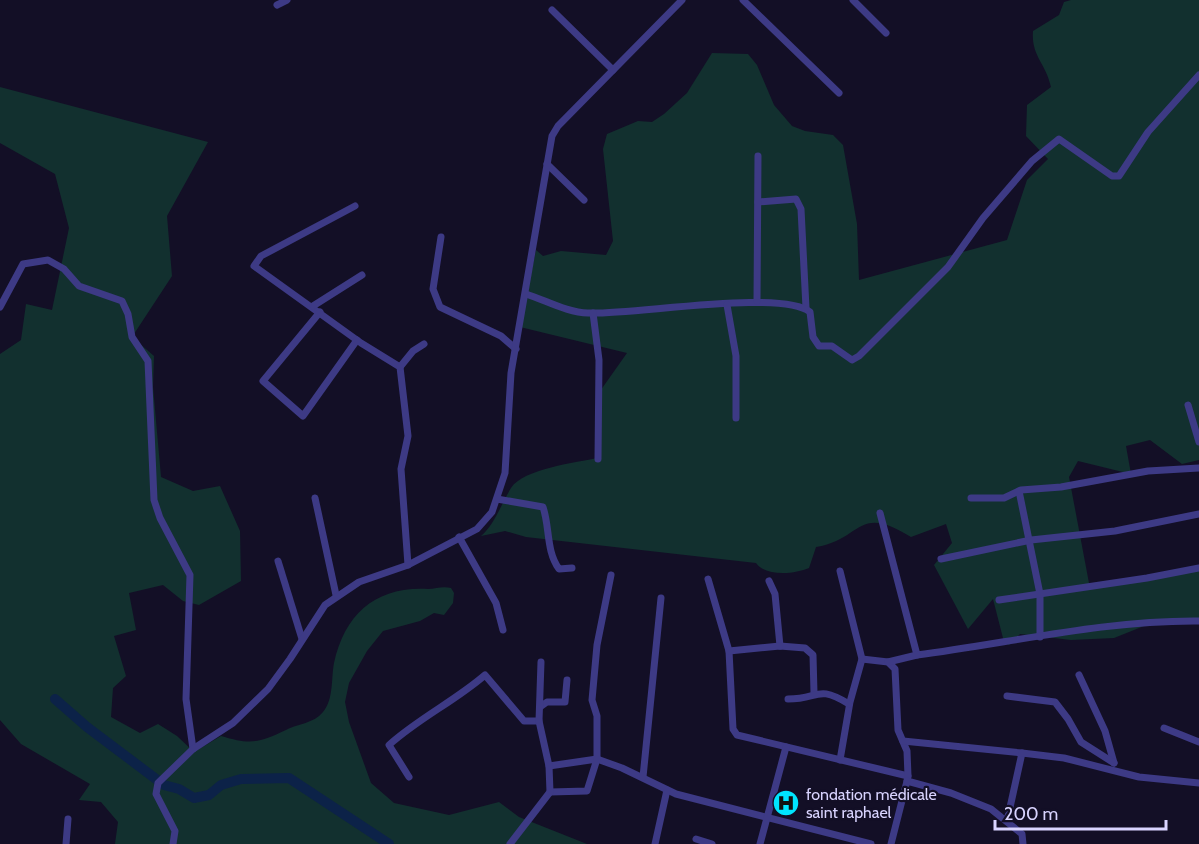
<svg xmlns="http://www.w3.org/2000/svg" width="1199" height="844" viewBox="0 0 1199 844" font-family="Cabin,sans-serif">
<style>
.green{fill:#12302f}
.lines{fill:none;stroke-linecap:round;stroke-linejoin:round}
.river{stroke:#0c2248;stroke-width:10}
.minor{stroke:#3d3a85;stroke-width:7}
.labels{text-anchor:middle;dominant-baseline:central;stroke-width:4.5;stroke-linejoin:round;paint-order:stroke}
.poi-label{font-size:16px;fill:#d9d4ff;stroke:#130f26;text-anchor:start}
</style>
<rect width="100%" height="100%" fill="#130f26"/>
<g class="green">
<path d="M1071,0H1199V460L1182,464L1150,440L1126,446L1131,474L1078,461L1069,477L1089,583L1110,584L1199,567V622H1154L1114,638L1071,640L1020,634L1009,645L1004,642L993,599L968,629L934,565L952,543L946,524L911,537C857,503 863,539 816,547L809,568C795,574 766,577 756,563L526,537L505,531L481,536C495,524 501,504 511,488C523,469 577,462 598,458V394L627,353L520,327L536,250L543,256L561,251L606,255L613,241L603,149L607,134L638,121L652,122L664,114L687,93L712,53L748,54L757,65L774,105L792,126L805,131L833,135L843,145L857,224L859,280L1007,240L1027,180L1048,159L1026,136L1027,105L1051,87C1046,63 1031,56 1033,31L1059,15L1064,2Z"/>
<path d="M0,87L208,142L167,216L172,276L132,337L154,356L153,387L161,477L193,491L220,486L240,531L241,581L199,605L183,601L163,585L129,593L136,630L114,636L126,676L113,688L111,717L140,733L158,724L177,736L194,752L221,736C251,745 258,743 286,730C299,723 313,724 323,712C334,699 331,678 334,663C345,613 377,586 428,589C436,589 442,586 451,588L454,593L453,603L444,615L434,613L420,621L383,631L367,651L349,683L345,702L349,722L371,783L394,803L449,815L499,802L519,817L587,844H115L118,822L101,802L79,800L90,784L21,744L0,720V354L21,340L26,304L52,310L69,228L55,174L0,143Z"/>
</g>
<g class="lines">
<polyline class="river" points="55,699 87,727 164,785 179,789 194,798 209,795 221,785 241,779 289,778 389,844"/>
<g class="minor">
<polyline points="743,0 839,93"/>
<polyline points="853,0 886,33"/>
<polyline points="277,5 287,0"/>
<polyline points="552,10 613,70"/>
<polyline points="547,164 584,200"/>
<polyline points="758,202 796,199 801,209 806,308"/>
<polyline points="355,206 261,256 254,266 361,343 400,367 408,436 401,469 408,565"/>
<polyline points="441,237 433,289 440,307 501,336 516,349"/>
<path d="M526,294C545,300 568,313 588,313C633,315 781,289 810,312L813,337L819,346H832L852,360L859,356L948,267L983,218L1032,161L1059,139L1112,176H1119L1148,132L1199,75"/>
<polyline points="757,301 758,156"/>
<polyline points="727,305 736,356 736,418"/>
<polyline points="313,306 362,275"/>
<polyline points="0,307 23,264 48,260 64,269 79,286 122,301 128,314 132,337 148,361 154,500 160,518 190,575 186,699 193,749"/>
<polyline points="320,312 263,381 303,416 357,340"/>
<polyline points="593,313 599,360 598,459"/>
<polyline points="400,367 413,351 424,344"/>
<polyline points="1188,405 1199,442"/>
<polyline points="1019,491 1040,594 1040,637"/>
<polyline points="315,498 336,595"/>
<polyline points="971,498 1004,498 1021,490 1061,487 1148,471 1199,468"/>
<path d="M497,499L543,507C550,528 546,551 559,569L572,568"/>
<path d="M880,513L917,655C1010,643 1105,620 1199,621"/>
<polyline points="459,537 496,603 503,630"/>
<polyline points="941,559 1031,540 1115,531 1199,514"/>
<polyline points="278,561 302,639"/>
<polyline points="840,571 862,659 850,702 840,760"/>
<polyline points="708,579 729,651 733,729 737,735 908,776 907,781 951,793 991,809 1022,834 1023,844"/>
<polyline points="769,581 775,594 780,646"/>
<polyline points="999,600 1147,578 1199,568"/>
<polyline points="729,651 780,646 805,648 813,655 814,693"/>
<polyline points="862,659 888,662 895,669 898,730 907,751 908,776"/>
<polyline points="888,662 917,655"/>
<polyline points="1079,675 1105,731 1114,763"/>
<polyline points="1007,696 1055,702 1068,719 1081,742 1114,763"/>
<path d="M788,699C820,699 816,684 849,704"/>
<polyline points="540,707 547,702 565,702 567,680"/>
<polyline points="1164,728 1199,742"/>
<polyline points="903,741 1022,753 1007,821"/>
<polyline points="1022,753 1064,758 1139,777 1199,783"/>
<polyline points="549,766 597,759 622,768 676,794 871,844"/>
<path d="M409,777L389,745C419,718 455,701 485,675L524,721H539"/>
<polyline points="643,777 661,598"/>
<polyline points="550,792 587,791 597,759 597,716 592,700 597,645 611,575"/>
<polyline points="696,839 712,844"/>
<polyline points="66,844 68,819"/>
<polyline points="173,844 175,831 156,794 158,783 193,749 233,723 268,689 290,659 325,605 359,582 408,565 477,529 492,512 505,473 511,373 552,136 558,126 682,0"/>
<polyline points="510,844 550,792 549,766 539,721 541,662"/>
<polyline points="655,844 667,790"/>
<polyline points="760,844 786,747"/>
<polyline points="891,844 907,781"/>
</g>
</g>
<defs>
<symbol id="hospital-disc" viewBox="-11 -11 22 22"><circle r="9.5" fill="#00e5ff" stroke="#130f26"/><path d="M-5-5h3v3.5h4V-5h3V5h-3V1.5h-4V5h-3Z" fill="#111"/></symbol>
</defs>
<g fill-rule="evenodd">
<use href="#hospital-disc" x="771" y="788" width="30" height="30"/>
</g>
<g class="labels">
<g class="poi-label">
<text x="806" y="794">fondation médicale<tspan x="806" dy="18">saint raphael</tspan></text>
</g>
</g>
<path d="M995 820v9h171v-9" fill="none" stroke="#d9d4ff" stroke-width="3"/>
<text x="1004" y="820" font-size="18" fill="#d9d4ff" stroke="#130f26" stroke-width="4.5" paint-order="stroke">200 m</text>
</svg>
